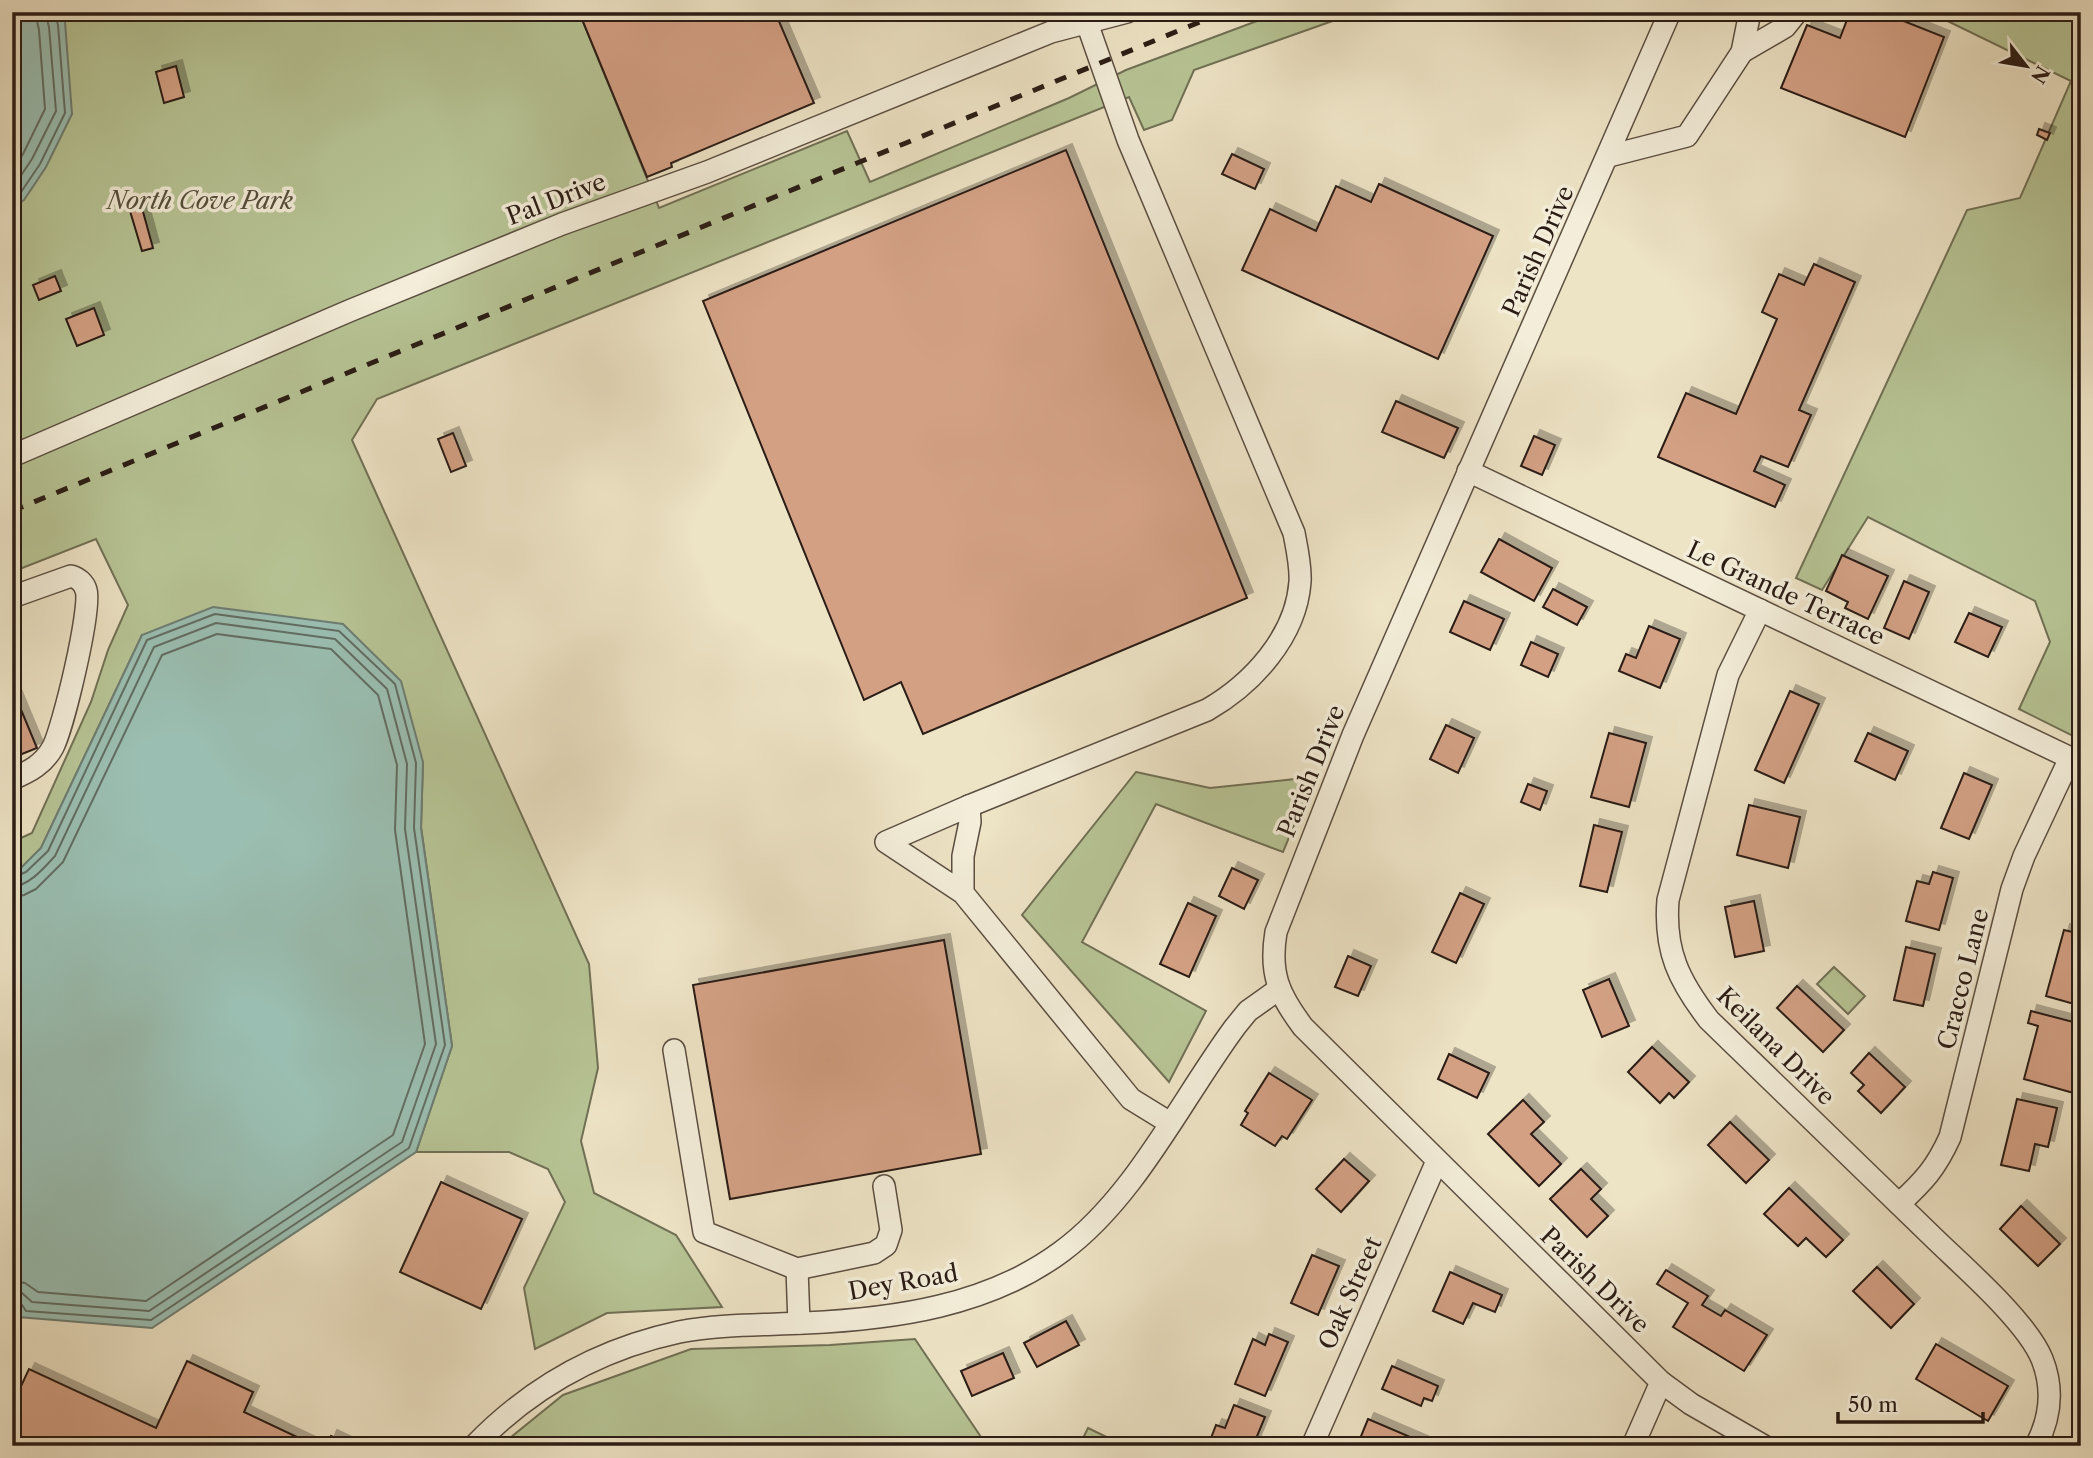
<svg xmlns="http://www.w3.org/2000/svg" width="2093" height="1458" viewBox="0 0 2093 1458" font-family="'Libre Caslon Text',serif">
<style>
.green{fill:#b7c495;stroke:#707055;stroke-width:2}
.water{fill:#9abeb1;stroke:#6d7d73;stroke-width:2}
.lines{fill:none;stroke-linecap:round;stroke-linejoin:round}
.shore{stroke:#626d63;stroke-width:2}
.building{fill:#d3a084;stroke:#2a1c15;stroke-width:2;filter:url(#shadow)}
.minor-casing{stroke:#5b4e41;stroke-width:24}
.minor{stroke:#f3edd9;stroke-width:21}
.rail{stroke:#2a1c15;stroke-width:5;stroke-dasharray:12 12;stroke-linecap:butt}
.labels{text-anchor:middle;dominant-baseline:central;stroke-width:7;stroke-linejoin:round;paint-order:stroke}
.street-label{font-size:24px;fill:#2a1c15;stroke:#f3edd9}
.park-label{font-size:24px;font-style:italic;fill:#544e3b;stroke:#f3edd9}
</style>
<defs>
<filter id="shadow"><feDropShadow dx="6" dy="-6" stdDeviation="0" flood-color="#0004"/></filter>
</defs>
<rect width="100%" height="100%" fill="#ede3c5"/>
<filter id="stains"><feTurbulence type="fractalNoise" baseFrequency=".00286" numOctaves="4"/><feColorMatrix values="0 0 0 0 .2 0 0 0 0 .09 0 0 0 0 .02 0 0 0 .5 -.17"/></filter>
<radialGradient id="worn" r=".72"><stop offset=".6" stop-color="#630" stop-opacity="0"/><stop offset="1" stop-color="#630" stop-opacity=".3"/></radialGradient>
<g class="green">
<polygon points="12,12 579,12 659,208 847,131 870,182 1069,98 1126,70 1281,12 1358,12 1194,70 1172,120 1144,130 1129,97 377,399 352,440 589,964 598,1068 581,1141 594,1193 676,1235 722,1307 607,1313 535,1349 524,1288 565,1202 548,1169 509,1152 416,1152 452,1046 421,827 423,762 142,635 41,848 22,867 12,872 12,842 32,833 91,702 108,650 128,605 96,539 12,572"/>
<polygon points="1929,12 2081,12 2081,740 2019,709 2050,642 2035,601 1868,517 1822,590 1796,578 1967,210 2020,198 2071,81"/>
<polygon points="1136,772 1210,788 1314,777 1283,852 1156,804 1082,942 1206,1011 1169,1082 1022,915"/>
<polygon points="1834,967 1865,996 1848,1014 1817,984"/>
<polygon points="915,1339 987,1446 500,1446 563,1395 691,1349 830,1345"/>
<polygon points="1088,1428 1125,1446 1079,1446"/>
</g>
<g class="water">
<polygon points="12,12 60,12 65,22 72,114 46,167 24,200 12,208"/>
<polygon points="213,607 343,624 401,681 423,762 421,828 452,1046 416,1152 152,1328 18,1317 12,1294 12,872 22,867 41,848 142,635"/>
</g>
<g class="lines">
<g class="shore">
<polyline points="12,171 23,154 45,109 39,30 35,12"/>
<polyline points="12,189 32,159 56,111 49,27 45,12"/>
<polyline points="12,200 19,195 40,164 65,113 58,25 54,12"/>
<polyline points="12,878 26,872 48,851 147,640 215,614 339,631 395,684 416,763 414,828 445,1045 409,1148 151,1320 26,1311 20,1302 12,1300"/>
<path d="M12,887C30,885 43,869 55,856L154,647L216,623L335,639L387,689L407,764L405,829L436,1044L402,1142L149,1311L32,1302L22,1293L12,1291"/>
<polyline points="12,897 24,895 36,889 63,862 162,655 217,634 331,649 378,695 397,765 395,830 425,1044 393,1135 146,1301 38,1292 25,1283 12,1281"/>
</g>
</g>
<g class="building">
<polygon points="579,12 784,12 786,16 778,19 814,103 671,163 672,167 647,177"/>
<polygon points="1850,12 1881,12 1944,37 1905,137 1781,88 1807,25 1840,38"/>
<polygon points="176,66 184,97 164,103 156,72"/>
<polygon points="2039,129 2050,133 2047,140 2037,135"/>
<polygon points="1066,150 1247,598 923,734 901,682 864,700 703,301"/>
<polygon points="1232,154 1264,169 1255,189 1222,174"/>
<polygon points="1379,184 1493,236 1438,359 1242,270 1270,209 1316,231 1336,186 1371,202"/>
<polygon points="142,208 153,248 142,251 130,211"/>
<polygon points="1814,264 1855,282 1799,410 1811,415 1788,467 1761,456 1754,471 1785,485 1775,507 1658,457 1686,393 1736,414 1777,319 1762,312 1779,274 1804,285"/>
<polygon points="55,276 61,291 39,300 33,285"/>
<polygon points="94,308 104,335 77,346 66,319"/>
<polygon points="1396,401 1458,428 1444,458 1382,432"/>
<polygon points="453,433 466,466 451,472 438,439"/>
<polygon points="1534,436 1555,445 1542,475 1521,466"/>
<polygon points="1499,539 1552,568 1534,601 1481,572"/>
<polygon points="1842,555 1888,576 1868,619 1845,608 1848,602 1826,591"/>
<polygon points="1904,581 1929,592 1909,639 1884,628"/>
<polygon points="1553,589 1587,607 1577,625 1543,607"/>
<polygon points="1464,601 1504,619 1490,650 1450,632"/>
<polygon points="1969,613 2002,627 1988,657 1955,642"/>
<polygon points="1649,626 1680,639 1660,688 1619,671 1626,654 1636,658"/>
<polygon points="1531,642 1558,654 1548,677 1521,665"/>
<polygon points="12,688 37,748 12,758"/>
<polygon points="1790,691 1819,704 1784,783 1755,770"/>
<polygon points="1446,725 1474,738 1458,773 1430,759"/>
<polygon points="1609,733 1646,743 1629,807 1591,797"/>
<polygon points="1868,733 1908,751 1895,780 1855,761"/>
<polygon points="1964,773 1992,785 1969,839 1941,828"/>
<polygon points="1528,784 1547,791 1540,810 1521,802"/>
<polygon points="1749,805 1800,817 1788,868 1737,855"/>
<polygon points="1594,825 1622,832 1607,892 1580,886"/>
<polygon points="1232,868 1258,880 1244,909 1219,896"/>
<polygon points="1933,872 1953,878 1939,930 1906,921 1917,881 1929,884"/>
<polygon points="1460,893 1484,904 1456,963 1432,952"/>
<polygon points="1754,901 1764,951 1735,957 1725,907"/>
<polygon points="1188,903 1216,916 1189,977 1160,964"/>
<polygon points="2064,930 2081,934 2081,1006 2046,996"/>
<polygon points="944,940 981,1154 730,1199 693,985"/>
<polygon points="1906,947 1935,954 1923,1006 1894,1000"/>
<polygon points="1348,956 1371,966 1358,996 1335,987"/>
<polygon points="1609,979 1629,1026 1602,1037 1583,990"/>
<polygon points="1797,986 1844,1030 1823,1052 1777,1008"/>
<polygon points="2031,1011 2081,1024 2081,1082 2077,1094 2024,1079 2038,1026 2028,1023"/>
<polygon points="1652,1047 1689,1082 1674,1098 1669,1093 1660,1103 1628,1072"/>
<polygon points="1869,1053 1905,1087 1881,1113 1858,1091 1864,1085 1851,1073"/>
<polygon points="1449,1054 1489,1073 1477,1098 1438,1079"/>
<polygon points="1269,1073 1312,1100 1287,1139 1282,1136 1275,1146 1241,1125 1248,1113 1245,1111"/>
<polygon points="2017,1099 2057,1108 2048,1147 2035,1144 2029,1171 2001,1165"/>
<polygon points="1523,1100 1544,1122 1531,1134 1561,1164 1539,1186 1488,1134"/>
<polygon points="1730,1122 1769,1160 1746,1183 1708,1145"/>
<polygon points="1344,1159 1369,1181 1341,1212 1316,1189"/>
<polygon points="1581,1169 1601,1189 1591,1199 1608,1216 1587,1237 1550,1199"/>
<polygon points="441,1182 522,1219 481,1309 400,1272"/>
<polygon points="1789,1188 1843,1240 1826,1257 1806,1238 1798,1246 1764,1214"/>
<polygon points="2021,1206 2060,1244 2038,1266 2000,1229"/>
<polygon points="1312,1255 1339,1266 1318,1315 1291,1303"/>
<polygon points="1877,1267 1914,1304 1891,1328 1853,1291"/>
<polygon points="1666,1270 1708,1296 1702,1305 1721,1316 1725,1310 1767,1335 1744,1371 1673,1327 1688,1303 1657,1284"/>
<polygon points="1450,1272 1502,1295 1495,1312 1473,1303 1463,1324 1433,1311"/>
<polygon points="1066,1321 1079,1345 1037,1367 1024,1343"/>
<polygon points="1269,1334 1288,1342 1265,1396 1235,1384 1253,1339 1265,1345"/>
<polygon points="1936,1344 2008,1386 1988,1421 1916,1379"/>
<polygon points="1003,1353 1014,1378 972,1396 961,1371"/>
<polygon points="187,1361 253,1392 244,1412 316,1446 12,1446 12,1398 15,1399 29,1369 156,1428"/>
<polygon points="1392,1366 1438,1386 1432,1401 1424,1398 1421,1406 1382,1389"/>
<polygon points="1234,1405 1265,1417 1253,1446 1208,1446 1216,1425 1225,1428"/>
<polygon points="1368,1419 1422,1442 1421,1446 1357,1446"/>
<polygon points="331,1436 352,1446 327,1446"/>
</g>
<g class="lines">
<defs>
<g id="minor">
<path d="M1670,12L1353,735L1276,932C1269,974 1279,995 1303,1027L1661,1382L1691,1404L1764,1446"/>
<polyline points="1742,52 1785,27 1797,12"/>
<polyline points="1609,156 1687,136 1742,52 1750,12"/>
<polyline points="12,456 349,311 562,224 707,172 1051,32 1127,12"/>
<polyline points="1468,471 2081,763"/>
<path d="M12,597L71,576C78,578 84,583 86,590C92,608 63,728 53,747C44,764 29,772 12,779"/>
<path d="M1760,610L1728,675L1668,900C1664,951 1679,981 1709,1020C1785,1093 1860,1167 1936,1240C1966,1269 2027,1322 2042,1359C2054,1389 2051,1417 2036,1446"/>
<path d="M969,806L1207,710C1252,684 1296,637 1300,582C1301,566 1297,549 1294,533L1128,140L1087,23"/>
<polyline points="963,893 963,856 970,822 969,806 886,842 963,893 1131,1099 1170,1123"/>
<polyline points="674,1050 704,1232 797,1269 874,1253 886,1245 891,1230 884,1186"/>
<path d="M1899,1204C1924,1181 1936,1168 1950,1137L2012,889L2024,856L2070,758"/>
<polyline points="797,1269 799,1323"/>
<path d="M474,1446C530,1388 600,1349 679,1332C720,1324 764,1325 805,1323C894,1319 988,1306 1061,1252C1135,1198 1181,1100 1235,1027L1248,1011L1279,989"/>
<polyline points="1312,1446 1437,1161"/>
<polyline points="1633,1446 1661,1382"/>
</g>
</defs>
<use href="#minor" class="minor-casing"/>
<use href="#minor" class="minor"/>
<polyline class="rail" points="12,511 1224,12"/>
</g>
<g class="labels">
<g class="street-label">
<text transform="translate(556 199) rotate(-21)">Pal Drive</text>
<text transform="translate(1538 251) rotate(-66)">Parish Drive</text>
<text transform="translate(1786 593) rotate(25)">Le Grande Terrace</text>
<text transform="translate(1311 771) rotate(-68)">Parish Drive</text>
<text transform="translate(1963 979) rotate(-76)">Cracco Lane</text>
<text transform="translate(1776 1046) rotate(45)">Keilana Drive</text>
<text transform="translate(1595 1280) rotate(44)">Parish Drive</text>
<text transform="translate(903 1282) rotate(-10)">Dey Road</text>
<text transform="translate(1350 1293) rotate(-66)">Oak Street</text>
</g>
<g class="park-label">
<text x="200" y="200">North Cove Park</text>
</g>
</g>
<rect width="2093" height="1458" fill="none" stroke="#ede3c5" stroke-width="42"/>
<rect x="14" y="14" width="2065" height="1430" fill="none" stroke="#2a1c15" stroke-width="3.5"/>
<rect x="21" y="21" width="2051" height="1416" fill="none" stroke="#2a1c15" stroke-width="2"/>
<g transform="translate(2026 66) rotate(121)" stroke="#f3edd9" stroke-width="5" paint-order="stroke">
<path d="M0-5L12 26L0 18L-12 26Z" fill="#2a1c15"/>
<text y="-10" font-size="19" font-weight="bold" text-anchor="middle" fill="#2a1c15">N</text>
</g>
<path d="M1838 1412v10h145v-10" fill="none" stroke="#2a1c15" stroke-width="3.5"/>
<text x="1848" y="1412" font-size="21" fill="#2a1c15" stroke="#f3edd9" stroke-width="5" paint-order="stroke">50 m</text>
<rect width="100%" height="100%" filter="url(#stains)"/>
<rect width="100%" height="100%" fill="url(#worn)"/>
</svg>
